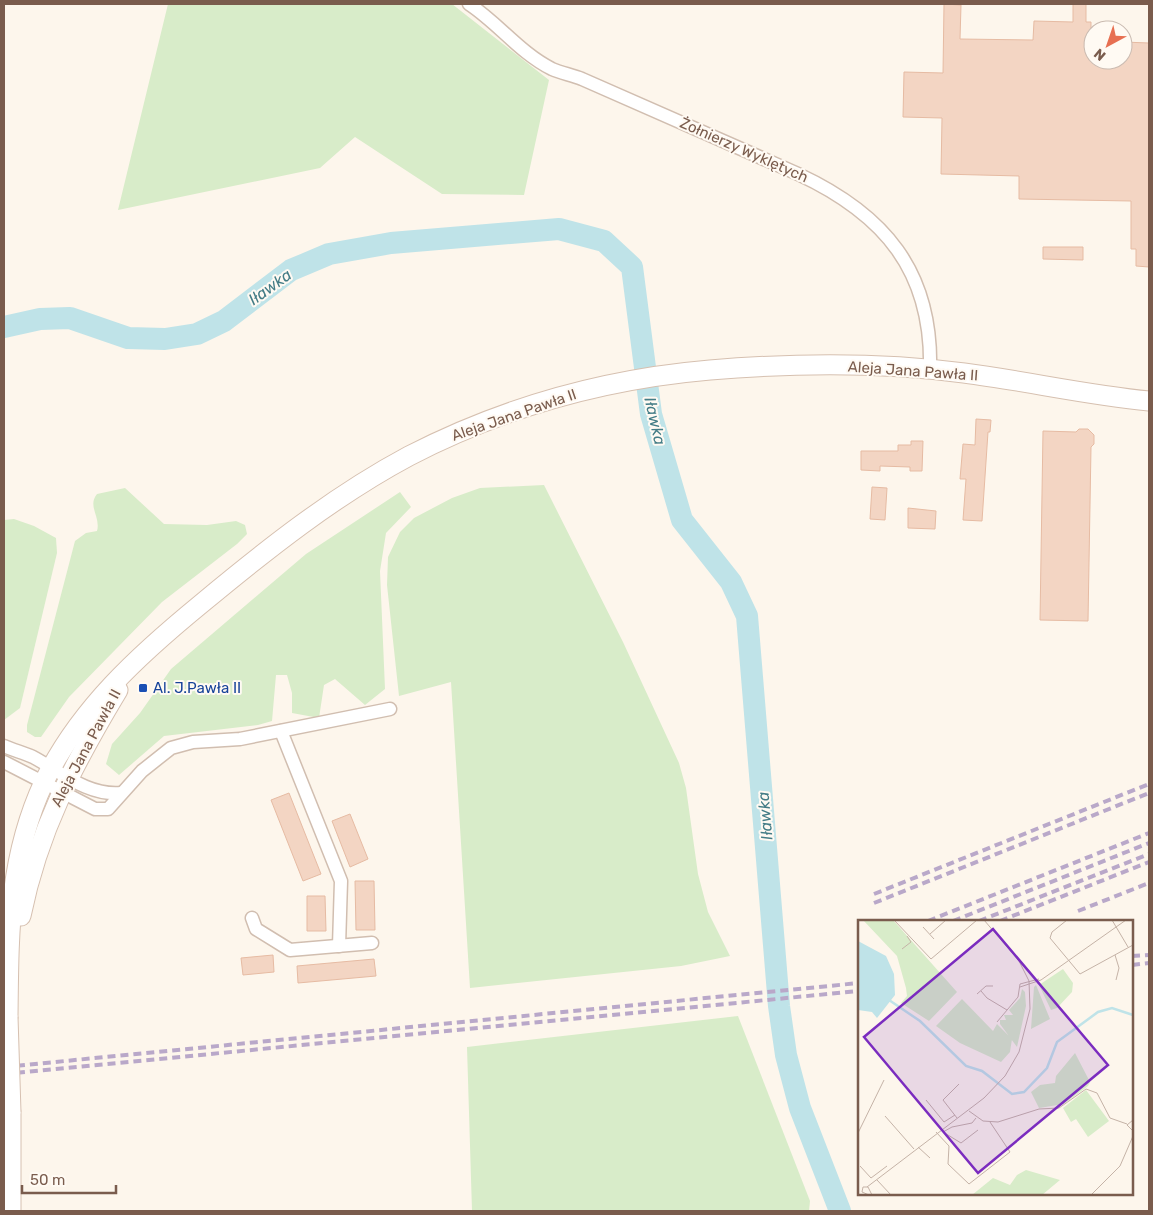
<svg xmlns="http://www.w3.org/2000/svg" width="1153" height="1215" viewBox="0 0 1153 1215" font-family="Rubik,sans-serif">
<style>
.green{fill:#d8ecc9}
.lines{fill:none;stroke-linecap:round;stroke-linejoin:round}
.river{stroke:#bfe3e8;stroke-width:22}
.building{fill:#f3d5c3;stroke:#e6bba3}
.minor-casing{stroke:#d1beb0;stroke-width:15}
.secondary-casing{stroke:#d6c0b0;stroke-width:21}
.minor{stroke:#fff;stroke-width:12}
.secondary{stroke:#fff;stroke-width:19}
.rail{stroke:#b9a8c9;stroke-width:4;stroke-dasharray:8 5;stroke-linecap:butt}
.secondary-bridge-casing{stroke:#d6c0b0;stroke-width:21;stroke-linecap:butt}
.secondary-bridge{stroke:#fff;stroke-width:19}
.transit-dot{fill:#1a4fb4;stroke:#fffaf3;stroke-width:2}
.labels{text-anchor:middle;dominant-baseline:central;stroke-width:4;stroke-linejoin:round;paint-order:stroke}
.street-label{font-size:15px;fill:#7a5c4d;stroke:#fffaf3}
.transit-label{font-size:15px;fill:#164399;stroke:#fffaf3;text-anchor:start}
.water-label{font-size:16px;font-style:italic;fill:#437c86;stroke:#fffaf3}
.inset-river{fill:none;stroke:#bfe3e8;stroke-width:2.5}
.inset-road{fill:none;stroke:#c5b3a7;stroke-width:1}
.view{fill:#7b2cbf;fill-opacity:0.15;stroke:#7b2cbf;stroke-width:2.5}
.inset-edge{fill:none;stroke:#7a5c4d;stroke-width:2.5}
</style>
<rect width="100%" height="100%" fill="#fdf6ec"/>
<g class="green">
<polygon points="168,4 452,4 549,80 524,195 442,194 355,137 320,168 118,210"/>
<polygon points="544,485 623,642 679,763 686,788 698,874 708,912 730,956 681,966 470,988 451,682 399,696 387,585 388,557 400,532 414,518 452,498 480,488"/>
<path d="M125,488L164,524L207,525L236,521L245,525L247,534L237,544L162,602L69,697L41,737H35L27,732V725L75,541L86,533L97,531C101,517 87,506 97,494Z"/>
<polygon points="400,492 411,507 386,533 380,571 385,689 365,705 335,679 324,685 319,718 292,713 292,693 287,675 276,675 272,721 258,725 164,736 119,775 106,764 112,744 140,713 171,669 306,554"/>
<polygon points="14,519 34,526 56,538 57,553 20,708 4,720 4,520"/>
<polygon points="738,1016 810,1201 809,1211 472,1211 467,1047"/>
</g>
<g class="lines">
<polyline class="river" points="4,327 40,319 70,318 128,338 165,339 197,334 224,321 291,270 329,254 391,243 559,229 604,241 632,267 651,414 682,520 731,582 747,616 779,1006 786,1055 800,1108 840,1211"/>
</g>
<g class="building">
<polygon points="944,4 961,5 960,39 1033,40 1034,21 1073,22 1073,4 1086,4 1086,22 1091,22 1091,28 1093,28 1093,60 1123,60 1123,42 1149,43 1149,267 1136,266 1136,249 1131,249 1131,201 1019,199 1019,176 941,174 942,118 903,117 904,72 943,73"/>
<polygon points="1043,247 1083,247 1083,260 1043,259"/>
<polygon points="976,419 991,420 990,432 988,432 982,521 963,520 966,479 960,479 963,444 975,445"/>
<polygon points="1079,429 1088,429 1094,435 1094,444 1091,447 1088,621 1040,620 1043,431 1076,432"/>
<polygon points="911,441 923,441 922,471 910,471 910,467 880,466 880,471 861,470 861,451 898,451 898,445 911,445"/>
<polygon points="872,487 887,488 885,520 870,519"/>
<polygon points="908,508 936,511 935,529 908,528"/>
<polygon points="289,793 321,874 303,881 271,800"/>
<polygon points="350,814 368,859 350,867 332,821"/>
<polygon points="355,881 374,881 375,930 356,930"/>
<polygon points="307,896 325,896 326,931 307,931"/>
<polygon points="273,955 274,972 243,975 241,958"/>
<polygon points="374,959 376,976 298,983 297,966"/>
</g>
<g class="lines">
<defs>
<g id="minor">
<path d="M469,4C498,23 520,53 552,69C561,73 572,75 582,79L798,174C884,214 933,271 930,371"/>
<polyline points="281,731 341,881 339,946"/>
<path d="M4,746C13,750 24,753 33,757C61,772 88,796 121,793"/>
<polyline points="4,762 95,809 108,809 142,771 171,748 193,742 240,739 390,709"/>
<polyline points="252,918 256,929 290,950 372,943"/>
</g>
<g id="secondary">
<path d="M21,916C38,831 74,763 118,690"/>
<path d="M8,1017C9,934 8,859 44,782C79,709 140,654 201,604C266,550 334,496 409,456C502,408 605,379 710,370C793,363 881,362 964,373C1026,381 1087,395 1149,401"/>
<polyline points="11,1211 11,1112"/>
</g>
</defs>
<use href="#minor" class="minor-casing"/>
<use href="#secondary" class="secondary-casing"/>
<use href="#minor" class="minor"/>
<use href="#secondary" class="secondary"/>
<g class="rail">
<polyline points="874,894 1149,784"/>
<polyline points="874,903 1149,793"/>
<polyline points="1078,911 1149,883"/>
<polyline points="928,921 1149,833"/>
<polyline points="953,921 1149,843"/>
<polyline points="979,921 1149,854"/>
<polyline points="1000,921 1149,862"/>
<polyline points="1132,956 1149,955"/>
<polyline points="1132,965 1149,963"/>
<polyline points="4,1067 859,983"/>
<polyline points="4,1074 859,991"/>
</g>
<defs>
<polyline id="secondary-bridge" points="8,1017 11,1112"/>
</defs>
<use href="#secondary-bridge" class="secondary-bridge-casing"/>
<use href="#secondary-bridge" class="secondary-bridge"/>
</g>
<rect class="transit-dot" x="138" y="683" width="10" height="10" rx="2.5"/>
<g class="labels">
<g class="street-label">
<text transform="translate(744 150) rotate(24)">Żołnierzy Wyklętych</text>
<text transform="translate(913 371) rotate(4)">Aleja Jana Pawła II</text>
<text transform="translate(514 415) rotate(-19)">Aleja Jana Pawła II</text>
<text transform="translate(86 748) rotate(-62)">Aleja Jana Pawła II</text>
</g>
<g class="transit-label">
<text x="153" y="688">Al. J.Pawła II</text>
</g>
<g class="water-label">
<text transform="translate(270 287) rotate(-36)">Iławka</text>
<text transform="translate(655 421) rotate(77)">Iławka</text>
<text transform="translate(765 816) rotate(-95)">Iławka</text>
</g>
</g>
<g transform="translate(858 920)">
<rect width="275" height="275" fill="#fdf6ec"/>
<path d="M5,0H35L99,72L71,101L43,83L49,76L48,68L39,36ZM205,49L215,63L214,72L199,88L193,90L181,65ZM178,65L192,99L173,109L176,67ZM164,69L167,72L168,86L159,127L142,104V100H148L146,95H155L151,90L162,78ZM104,79L135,111L139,104L154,119L152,132L143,142L102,123L78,106ZM217,133L232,162L230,166L206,184L181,188L173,172L182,165L197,163L198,156ZM228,170L251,201L230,217L218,199L213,202L205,188ZM168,250L202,260L184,275H114L135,258L152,265L159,255Z" fill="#d8ecc9"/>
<path d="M0,21L28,36L36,54L37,75L19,98L14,92L0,90Z" fill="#bfe3e8"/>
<path class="inset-river" d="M31,80L62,101L108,146L124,151L154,174L166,172L189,148L199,122L240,92L254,88L275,95"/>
<path class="inset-road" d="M36,0L73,39L119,0M209,0L194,12L192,18L222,54L275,25M254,0L270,27M65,7L76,19M72,14L88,0M44,29L53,22L49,16M257,35L261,48L258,60M162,67L183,60L268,0M123,71L129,78L149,90M119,74L128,66H135M139,102L160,77L162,64L181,59M68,180L86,202L97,195M111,191L125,201L140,202L181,189L201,188L228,169L239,173L252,198L269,204M27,196L56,229M99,198L85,180L101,164M275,200L269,205L275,211M78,212L91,226L90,244L111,264L152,232L132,202M85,212L103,223L120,210M85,212L94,207L114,203L118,198M0,213L26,160M60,227L72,238M2,246L13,258L29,246M19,260L33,275M9,267L126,178L147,156L161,132L172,89L171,61L161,41L126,0M11,275L4,272L5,267H10L14,275M233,275L262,246L275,216"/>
<path class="view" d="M135,9L250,145L120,253L6,117Z"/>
<rect width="275" height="275" class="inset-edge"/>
</g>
<rect width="1153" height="1215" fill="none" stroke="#7a5c4d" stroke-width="10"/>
<g transform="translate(1108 45) rotate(220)"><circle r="24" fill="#fffaf3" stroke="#cabbb1"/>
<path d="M0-4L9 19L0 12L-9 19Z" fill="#e76f51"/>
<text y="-8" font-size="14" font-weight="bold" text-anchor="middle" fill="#7a5c4d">N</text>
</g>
<path d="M22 1185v8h94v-8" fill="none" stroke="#7a5c4d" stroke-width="2.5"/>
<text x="30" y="1185" font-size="15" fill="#7a5c4d" stroke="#fffaf3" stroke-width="4" paint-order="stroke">50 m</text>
</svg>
